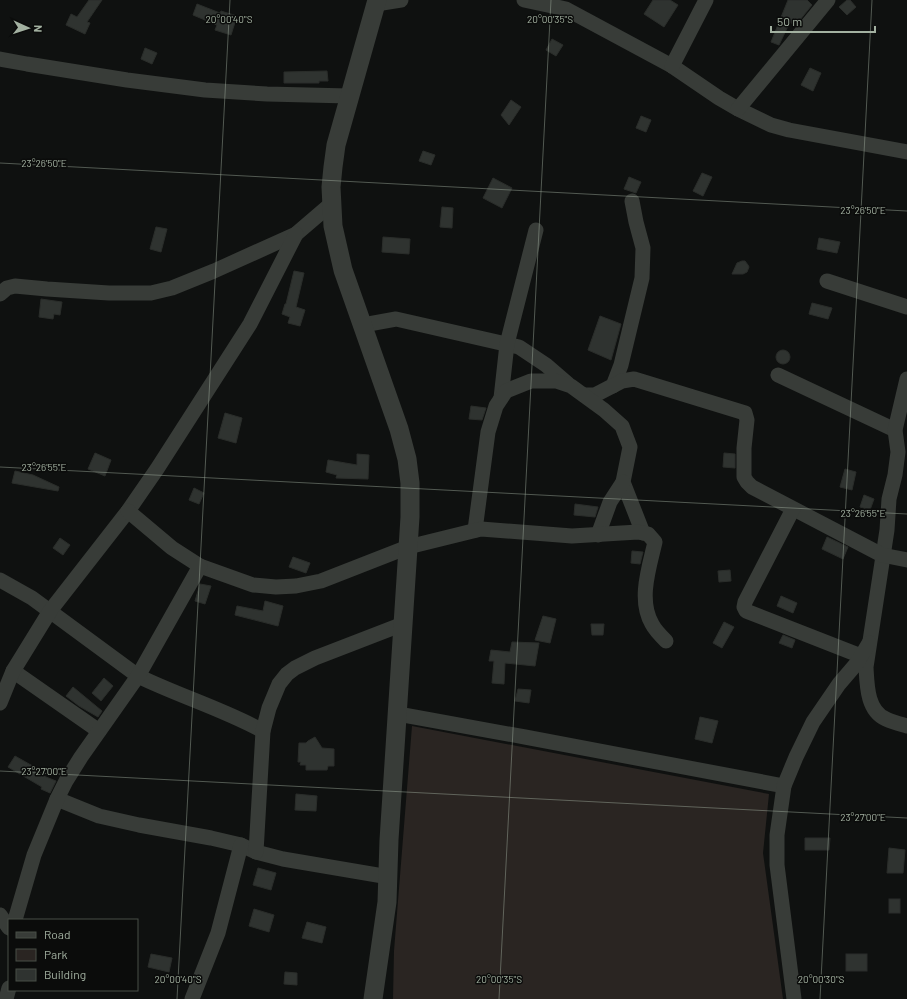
<svg xmlns="http://www.w3.org/2000/svg" width="907" height="999" viewBox="0 0 907 999" font-family="Barlow,sans-serif">
<style>
.green{fill:#2a2522}
.building{fill:#2f3330;stroke:#2a2d2a}
.lines{fill:none;stroke-linecap:round;stroke-linejoin:round}
.minor{stroke:#383c38;stroke-width:15}
.tertiary{stroke:#383c38;stroke-width:19}
.ticks{fill:none;stroke:#a3b1a1;stroke-width:1;stroke-opacity:0.45}
.ticks-label{font-size:10px;text-anchor:middle;fill:#a3b1a1;stroke:#0b0c0b;stroke-width:3;stroke-linejoin:round;paint-order:stroke}
</style>
<rect width="100%" height="100%" fill="#0f1110"/>
<polygon class="green" points="412,726 769,794 763,853 783,999 393,999 394,951"/>
<g class="building">
<polygon points="89,0 102,0 87,22 90,23 85,34 66,25 71,14 77,17"/>
<polygon points="653,0 670,0 678,5 664,27 644,14"/>
<polygon points="788,0 807,0 812,5 795,26 790,22 779,45 771,42"/>
<polygon points="847,0 850,0 856,7 847,15 839,7"/>
<polygon points="197,4 220,13 221,11 237,16 231,35 215,30 217,25 193,15"/>
<polygon points="552,39 563,45 556,56 546,50"/>
<polygon points="145,48 157,53 152,64 141,59"/>
<polygon points="810,68 821,73 813,91 801,85"/>
<polygon points="327,71 328,81 319,81 319,83 284,83 284,72"/>
<polygon points="511,100 521,107 509,125 501,115"/>
<polygon points="641,116 651,120 646,132 636,128"/>
<polygon points="423,151 435,155 431,165 419,161"/>
<polygon points="702,173 712,177 703,196 693,191"/>
<polygon points="629,177 641,182 636,193 624,189"/>
<polygon points="493,178 512,188 502,208 483,198"/>
<polygon points="442,207 453,208 452,228 440,227"/>
<polygon points="156,227 167,229 161,252 150,249"/>
<polygon points="383,237 410,239 409,254 382,252"/>
<polygon points="819,238 840,242 837,253 817,249"/>
<polygon points="742,261 745,261 748,265 749,267 747,272 743,274 732,274 737,263"/>
<polygon points="294,271 304,273 296,307 305,310 300,326 288,323 290,317 282,314 285,304 286,304"/>
<polygon points="41,299 62,302 60,315 54,314 53,319 39,317"/>
<polygon points="812,303 832,308 828,319 809,314"/>
<polygon points="600,316 621,324 611,360 588,350"/>
<circle cx="783" cy="357" r="7"/>
<polygon points="471,406 486,408 482,420 469,419"/>
<polygon points="225,413 242,418 236,443 218,438"/>
<polygon points="95,453 111,460 105,476 88,469"/>
<polygon points="724,453 735,454 735,468 723,467"/>
<polygon points="357,454 369,455 368,479 336,478 337,475 326,472 328,460 357,465"/>
<polygon points="845,469 856,472 852,490 840,487"/>
<polygon points="15,471 33,475 59,487 58,491 12,483"/>
<polygon points="194,488 204,493 199,504 189,500"/>
<polygon points="864,495 874,499 870,510 860,507"/>
<polygon points="575,504 598,507 595,517 574,515"/>
<polygon points="827,537 848,547 843,559 822,549"/>
<polygon points="60,538 70,545 63,555 53,548"/>
<polygon points="632,551 643,552 640,564 631,563"/>
<polygon points="293,557 310,563 306,573 289,567"/>
<polygon points="730,570 731,581 719,582 718,571"/>
<polygon points="200,584 211,586 205,604 195,601"/>
<polygon points="781,596 797,603 793,613 777,606"/>
<polygon points="265,601 283,606 278,626 235,615 237,606 263,611"/>
<polygon points="543,616 556,619 550,643 535,640"/>
<polygon points="724,622 734,627 722,648 713,643"/>
<polygon points="591,624 604,624 603,635 592,635"/>
<polygon points="783,635 795,640 792,648 779,643"/>
<polygon points="512,642 539,643 535,666 505,663 504,684 492,683 494,661 489,661 491,650 510,652"/>
<polygon points="104,678 113,686 101,701 92,693"/>
<polygon points="73,687 102,711 98,717 79,706 66,696"/>
<polygon points="518,689 531,690 529,703 515,701"/>
<polygon points="700,717 718,721 712,743 695,739"/>
<polygon points="315,737 322,748 334,749 334,766 328,766 327,770 306,770 306,765 300,765 301,762 298,762 299,743 306,743 308,741"/>
<polygon points="15,756 38,769 36,773 56,781 50,793 41,789 42,787 8,767"/>
<polygon points="296,794 317,796 316,811 295,810"/>
<polygon points="805,838 830,838 829,850 805,850"/>
<polygon points="889,848 905,850 903,873 887,873"/>
<polygon points="258,868 276,873 271,890 253,885"/>
<rect x="889" y="899" width="11" height="14"/>
<polygon points="254,909 274,915 269,932 249,926"/>
<polygon points="307,922 326,927 322,943 302,938"/>
<polygon points="151,954 172,958 169,972 148,967"/>
<rect x="846" y="954" width="21" height="17"/>
<polygon points="285,972 297,973 297,985 284,984"/>
</g>
<g class="lines">
<g class="minor">
<polyline points="524,0 566,9 672,66 719,98 738,109 771,125 789,130 907,152"/>
<polyline points="376,4 401,0"/>
<polyline points="0,59 27,64 127,80 205,90 267,94 349,96"/>
<polyline points="672,66 706,0"/>
<polyline points="738,109 828,0"/>
<polyline points="827,281 907,307"/>
<polyline points="0,294 7,288 15,286 47,289 109,293 151,293 172,288 214,271 296,234 331,204"/>
<polyline points="363,325 396,319 519,347 546,365 568,384"/>
<polyline points="778,375 895,430"/>
<path d="M907,379L895,430L898,452L895,475L889,499L887,530L866,667C867,685 867,711 886,719C892,722 900,724 907,726"/>
<polyline points="613,386 621,365 642,278 643,248 636,222 632,201"/>
<polyline points="585,395 595,395 622,381 634,379 745,413 747,420 744,448 744,477 747,482 752,487 882,555 907,560"/>
<polyline points="501,398 507,344 536,230"/>
<polyline points="793,509 745,602 744,607 746,611 861,656"/>
<polyline points="475,530 488,432 496,406 506,391 531,381 556,381 571,386 604,410 622,426 630,447 623,482 643,533"/>
<polyline points="598,535 610,502 623,482"/>
<path d="M200,566L253,585L276,587L296,586L321,581L408,547L481,529L572,536L638,532L648,534L655,542C649,568 638,600 652,624C655,630 661,636 666,641"/>
<path d="M0,580L32,598L138,676C179,696 223,709 263,731"/>
<polyline points="13,671 99,731"/>
<polyline points="0,703 13,671 50,611 128,511 157,469 250,324 296,234"/>
<polyline points="398,714 525,737 784,786"/>
<polyline points="57,799 99,816 139,825 211,838 241,845 256,852 283,859 389,877"/>
<polyline points="256,852 263,731 269,708 279,684 287,674 295,668 315,658 403,624"/>
<polyline points="0,915 9,928"/>
<polyline points="15,920 34,855 57,799 66,781 81,757 138,676 200,566 172,548 128,511"/>
<polyline points="6,999 9,988"/>
<polyline points="192,999 218,933 241,845"/>
<polyline points="794,999 777,865 777,835 784,786 796,757 813,722 839,684 857,663 869,643"/>
</g>
<polyline class="tertiary" points="373,999 387,902 389,840 410,517 410,483 407,459 399,429 343,270 333,226 331,187 333,167 336,145 377,0"/>
</g>
<path class="ticks" d="M0,163L907,211M0,467L907,514M0,771L907,818M177,999L230,0M499,999L551,0M820,999L872,0"/>
<g class="ticks-label">
<text x="229" y="23">20°00'40"S</text>
<text x="550" y="23">20°00'35"S</text>
<text x="44" y="167">23°26'50"E</text>
<text x="863" y="214">23°26'50"E</text>
<text x="44" y="471">23°26'55"E</text>
<text x="863" y="517">23°26'55"E</text>
<text x="44" y="775">23°27'00"E</text>
<text x="863" y="821">23°27'00"E</text>
<text x="178" y="983">20°00'40"S</text>
<text x="499" y="983">20°00'35"S</text>
<text x="821" y="983">20°00'30"S</text>
</g>
<rect x="8" y="919" width="130" height="72" fill="#0b0c0b" stroke="#484e47"/>
<rect x="16" y="932" width="20" height="6" fill="#383c38" stroke="#484e47"/>
<text x="44" y="939" font-size="12" fill="#a3b1a1">Road</text>
<rect x="16" y="949" width="20" height="12" fill="#2a2522" stroke="#484e47"/>
<text x="44" y="959" font-size="12" fill="#a3b1a1">Park</text>
<rect x="16" y="969" width="20" height="12" fill="#2f3330" stroke="#484e47"/>
<text x="44" y="979" font-size="12" fill="#a3b1a1">Building</text>
<g transform="translate(28 28) rotate(93)" stroke="#0b0c0b" stroke-width="3" paint-order="stroke">
<path d="M0-3L7 15L0 10L-7 15Z" fill="#a3b1a1"/>
<text y="-6" font-size="11" font-weight="bold" text-anchor="middle" fill="#a3b1a1">N</text>
</g>
<path d="M771 26v6h104v-6" fill="none" stroke="#a3b1a1" stroke-width="2"/>
<text x="777" y="26" font-size="12" fill="#a3b1a1" stroke="#0b0c0b" stroke-width="3" paint-order="stroke">50 m</text>
</svg>
